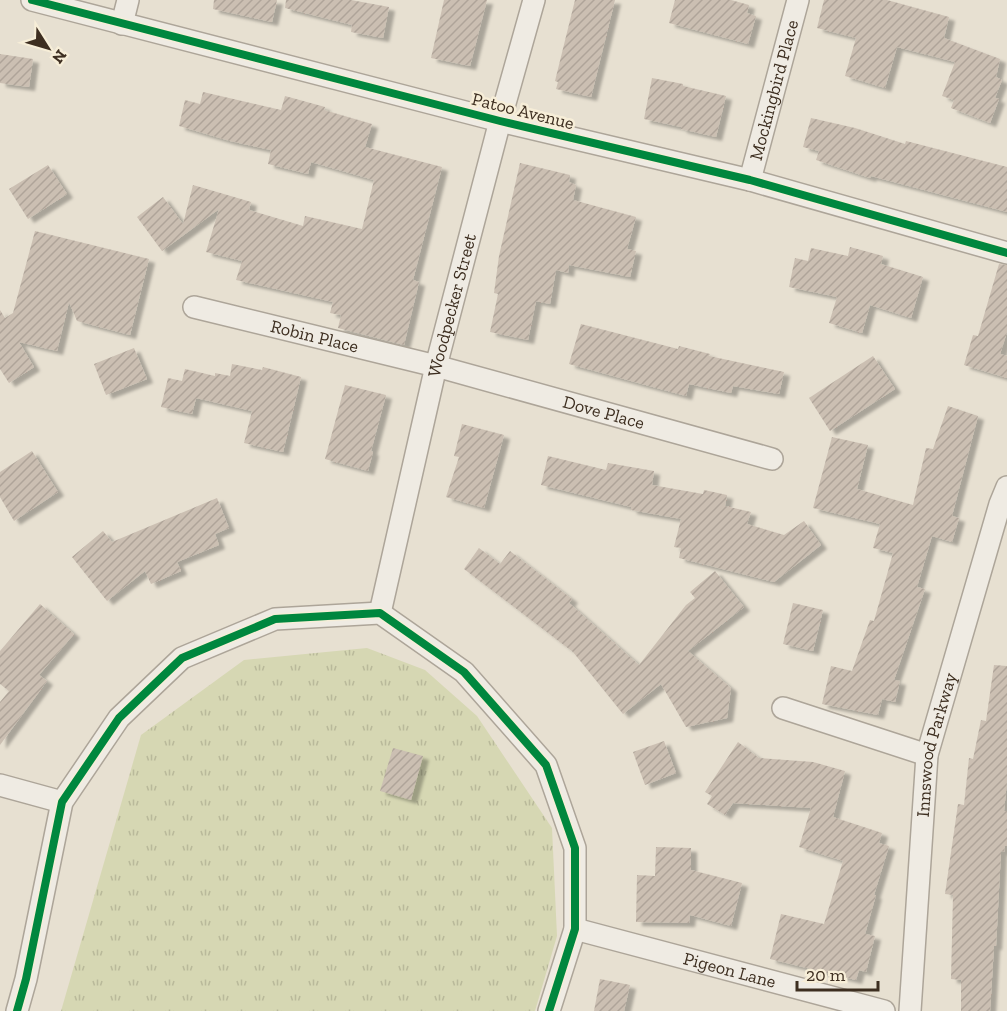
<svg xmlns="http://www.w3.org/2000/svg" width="1007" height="1011" viewBox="0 0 1007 1011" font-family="'Zilla Slab',serif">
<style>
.park{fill:url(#park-tufts)}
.building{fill:url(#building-hatch);filter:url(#shadow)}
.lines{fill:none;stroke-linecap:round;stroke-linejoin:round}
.minor-casing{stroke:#ada599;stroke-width:24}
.minor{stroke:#efebe3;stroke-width:21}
.cycleway-casing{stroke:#f7eed8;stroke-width:11}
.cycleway{stroke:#00873e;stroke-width:8}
.labels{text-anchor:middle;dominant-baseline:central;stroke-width:5;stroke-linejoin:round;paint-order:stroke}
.street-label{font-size:18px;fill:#3d2e20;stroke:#f7eed8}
</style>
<defs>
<pattern id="park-tufts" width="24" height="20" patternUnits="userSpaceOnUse" patternTransform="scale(1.5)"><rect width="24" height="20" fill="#d6d7b3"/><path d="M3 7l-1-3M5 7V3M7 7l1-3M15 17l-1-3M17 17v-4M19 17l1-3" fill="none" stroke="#b9b99a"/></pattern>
<pattern id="building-hatch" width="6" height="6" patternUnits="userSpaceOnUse" patternTransform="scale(1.5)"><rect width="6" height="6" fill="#cbbfb2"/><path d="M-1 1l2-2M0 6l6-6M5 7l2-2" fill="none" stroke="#afa499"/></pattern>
<filter id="shadow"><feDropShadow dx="6" dy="4" stdDeviation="1.5" flood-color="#0004"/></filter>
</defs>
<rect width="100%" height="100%" fill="#e7e0d1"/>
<polygon class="park" points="367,648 425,670 477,716 552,828 557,936 535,1011 61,1011 141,735 244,660"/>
<g class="building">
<polygon points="214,0 277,0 272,22 213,9"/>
<polygon points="286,0 351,0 389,7 383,38 351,32 352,25 285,8"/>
<polygon points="444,0 487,0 470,66 431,58"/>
<polygon points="575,0 615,0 591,97 556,89 558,82 555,81"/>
<polygon points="675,0 731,0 749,5 747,13 756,16 748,44 669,23"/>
<polygon points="824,0 887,0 949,17 944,38 1000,59 996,77 1002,80 995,98 999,99 990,123 951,108 954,100 942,96 955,62 897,47 885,88 845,76 856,38 817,28"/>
<polygon points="0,54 33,59 29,87 0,83"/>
<polygon points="652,78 683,84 683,86 726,96 716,137 681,129 681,127 644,119"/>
<polygon points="203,92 281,110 285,96 325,107 324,110 372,124 365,147 442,167 413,280 419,282 404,345 338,328 341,315 330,313 333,302 236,280 242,261 206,252 219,209 162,251 137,217 163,197 183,224 193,185 251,202 249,210 303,226 305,216 362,229 374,180 311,162 308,174 268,164 271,150 230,141 179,126 185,100 200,104"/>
<polygon points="811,118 855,128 905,144 906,141 1007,167 1007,212 871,176 870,178 816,160 819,151 803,147"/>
<polygon points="520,163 570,175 569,182 576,185 573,200 636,217 627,249 636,251 630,277 569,265 568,273 556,270 550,304 536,301 528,340 490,332 498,294 494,293 499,256"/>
<polygon points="48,165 67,194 28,219 9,189"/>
<polygon points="35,231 149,259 130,335 77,321 69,302 57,351 19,342 34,367 9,383 0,369 0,310 5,318 13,313"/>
<polygon points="850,247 883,256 881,264 923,277 911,318 870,305 862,333 829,323 837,297 789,287 795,258 808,261 811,248 848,256"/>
<polygon points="999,264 1007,265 1007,332 1000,354 1007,356 1007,378 964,365 973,335 978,336"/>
<polygon points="581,324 678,349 679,346 710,354 709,356 784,372 779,394 733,386 731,393 689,384 686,396 569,364"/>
<polygon points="134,348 147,379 106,395 94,364"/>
<polygon points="873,356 895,389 830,431 809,398"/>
<polygon points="232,364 262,370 263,367 301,377 283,452 244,443 252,411 196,398 192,414 161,407 168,378 182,381 185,369 215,376 215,373 230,376"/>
<polygon points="345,385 386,395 371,451 373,452 368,471 325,459"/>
<polygon points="948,406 978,416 952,516 959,518 952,542 932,536 917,587 925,589 894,680 900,681 895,702 882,699 878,715 822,704 831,666 852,671 870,620 874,621 893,553 873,548 880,524 813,508 832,437 868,445 857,489 913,505 926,448 933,449"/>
<polygon points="462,424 504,435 484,508 446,497 459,457 454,456"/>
<polygon points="32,451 58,492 14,521 0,497 0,472"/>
<polygon points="548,456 606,470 608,463 654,471 652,485 703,494 704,490 727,495 725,506 751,512 747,524 784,535 804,521 821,545 774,582 679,558 681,548 674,547 681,519 631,510 631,507 541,485"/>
<polygon points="217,498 229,528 215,534 219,545 177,562 181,571 151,584 145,571 107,601 72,557 103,531 112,542"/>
<polygon points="479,548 500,564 510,551 572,599 569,603 639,665 686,605 695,598 690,592 715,571 744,607 688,651 731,688 727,718 686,727 661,684 623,714 573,652 464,569"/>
<polygon points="793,603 823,610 813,651 783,644"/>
<polygon points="40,604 74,634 39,675 47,681 0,745 0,702 9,691 0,684 0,651"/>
<polygon points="994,665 1007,666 1007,781 1004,811 1007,811 1007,846 1005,846 1004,852 1001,851 996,946 994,946 990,1011 961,1011 961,980 951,979 953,895 945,894 958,804 964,805 969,758 973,759 981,720 986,721"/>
<polygon points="664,741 676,773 645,785 633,752"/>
<polygon points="738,742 759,758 813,762 845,771 833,817 882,833 879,843 889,846 874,895 876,895 865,934 875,936 866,972 859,970 856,980 770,959 781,914 824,924 843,861 799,847 811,808 733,803 725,815 707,804 712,796 705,792"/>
<polygon points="393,748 423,756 411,800 380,791"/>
<polygon points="656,847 691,848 691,870 742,883 731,926 690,915 689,923 636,922 637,875 655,876"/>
<polygon points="600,979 630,985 624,1011 594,1011"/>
</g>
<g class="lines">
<defs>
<g id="minor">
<polyline points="32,0 500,121 750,180 1007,253"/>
<polyline points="122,24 128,0"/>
<path id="s1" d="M750,180L798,0"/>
<path id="s2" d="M194,307L436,366L772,459"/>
<path id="s3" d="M380,613L436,366L500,121L534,0"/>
<polyline points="783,708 927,755"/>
<polyline points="0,785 62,802"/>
<path id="s4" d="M575,929L884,1011"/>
<polyline points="17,1011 26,979 62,802 119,718 182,658 275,619 380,613 464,672 546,765 575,848 575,929 549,1011"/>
<path id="s5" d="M910,1011L927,755L1000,504L1007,487"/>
</g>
</defs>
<use href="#minor" class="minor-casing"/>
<use href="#minor" class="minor"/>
<defs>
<g id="cycleway">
<polyline points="32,0 500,121 750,180 1007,253"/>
<polyline points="17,1011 26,979 62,802 119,718 182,658 275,619 380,613 464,672 546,765 575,848 575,929 549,1011"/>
</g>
</defs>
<use href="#cycleway" class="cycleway-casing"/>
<use href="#cycleway" class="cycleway"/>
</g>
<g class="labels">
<g class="street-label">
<text stroke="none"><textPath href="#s1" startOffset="93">Mockingbird Place</textPath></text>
<text transform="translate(523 111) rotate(14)">Patoo Avenue</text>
<text stroke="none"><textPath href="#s3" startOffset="316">Woodpecker Street</textPath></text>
<text stroke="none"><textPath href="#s2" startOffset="124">Robin Place</textPath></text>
<text stroke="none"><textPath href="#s2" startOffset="423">Dove Place</textPath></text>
<text stroke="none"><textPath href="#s5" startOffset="268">Innswood Parkway</textPath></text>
<text stroke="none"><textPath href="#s4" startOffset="160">Pigeon Lane</textPath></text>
</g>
</g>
<g transform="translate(48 48) rotate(127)" stroke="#f7eed8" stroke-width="4.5" paint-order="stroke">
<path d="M0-4.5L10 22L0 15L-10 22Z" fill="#3d2e20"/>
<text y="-9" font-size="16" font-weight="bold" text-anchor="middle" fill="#3d2e20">N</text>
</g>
<path d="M797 981v9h81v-9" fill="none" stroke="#3d2e20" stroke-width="3"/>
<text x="806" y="981" font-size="18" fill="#3d2e20" stroke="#f7eed8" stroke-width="4.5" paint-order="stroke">20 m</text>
</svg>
